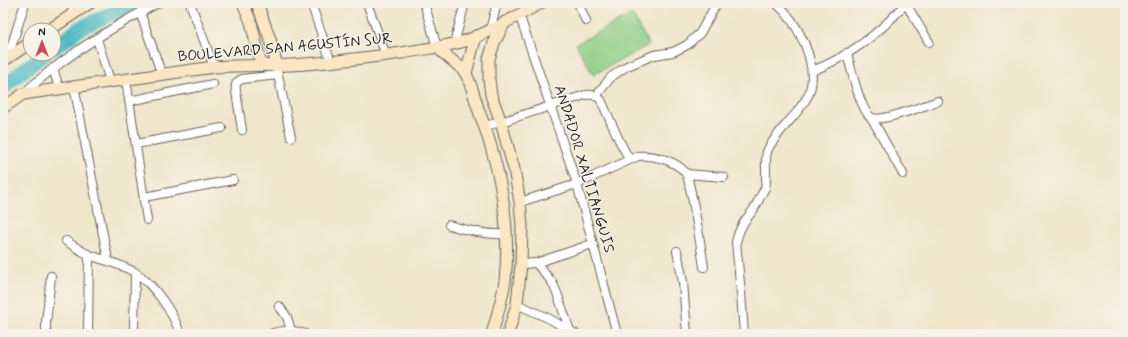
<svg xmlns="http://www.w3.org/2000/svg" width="1128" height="337" viewBox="0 0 1128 337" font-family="Mynerve,sans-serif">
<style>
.green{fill:#8fce85;stroke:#567550}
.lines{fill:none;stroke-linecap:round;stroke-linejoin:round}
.river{stroke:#48b7c1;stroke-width:15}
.street-casing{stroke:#666259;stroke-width:10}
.secondary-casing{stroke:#666259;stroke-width:13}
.street{stroke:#fff;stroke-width:8}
.secondary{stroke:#fbe6c4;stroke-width:11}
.labels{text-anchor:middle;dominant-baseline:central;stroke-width:3;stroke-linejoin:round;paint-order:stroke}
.street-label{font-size:15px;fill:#1c1c1c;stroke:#f7f3e8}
</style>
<rect width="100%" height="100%" fill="#f7f3e8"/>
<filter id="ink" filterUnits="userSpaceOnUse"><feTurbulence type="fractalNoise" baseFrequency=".025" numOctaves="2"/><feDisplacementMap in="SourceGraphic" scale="8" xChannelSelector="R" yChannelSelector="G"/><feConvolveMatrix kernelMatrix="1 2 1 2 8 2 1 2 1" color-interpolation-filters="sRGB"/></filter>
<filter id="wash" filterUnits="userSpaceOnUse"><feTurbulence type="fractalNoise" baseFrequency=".012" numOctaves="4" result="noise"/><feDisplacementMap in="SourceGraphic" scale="16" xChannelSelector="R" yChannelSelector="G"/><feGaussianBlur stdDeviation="0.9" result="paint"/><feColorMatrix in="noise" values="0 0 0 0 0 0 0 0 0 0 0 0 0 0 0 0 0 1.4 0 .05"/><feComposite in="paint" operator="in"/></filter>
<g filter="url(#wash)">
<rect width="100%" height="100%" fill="#efe5ca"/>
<polygon class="green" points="632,14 649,45 593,75 576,44"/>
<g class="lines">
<g class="river">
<polyline points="54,48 80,28 134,3"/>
<polyline points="3,88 25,69 45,54"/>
</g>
</g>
</g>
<g filter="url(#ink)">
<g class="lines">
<defs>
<g id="street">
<polyline points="190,3 214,67"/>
<polyline points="311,3 331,62"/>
<polyline points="367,3 386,55"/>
<polyline points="424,3 437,47"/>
<polyline points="578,3 586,21"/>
<polyline points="906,4 929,42"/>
<polyline points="140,12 162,75"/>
<polyline points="519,14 577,184 617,334"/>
<polyline points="71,15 75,3"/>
<polyline points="490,30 497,3"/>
<polyline points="97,39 110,81"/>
<polyline points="454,44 465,3"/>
<path d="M847,53C850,65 861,113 872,118C882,122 926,105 938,101"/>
<polyline points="8,57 25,3"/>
<polyline points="53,68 59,88"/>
<polyline points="277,70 291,137"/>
<path d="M812,71C848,57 881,32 906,3"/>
<polyline points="126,79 147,220"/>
<polyline points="74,86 108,260"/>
<path d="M23,94C33,85 43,76 54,68C86,43 122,22 158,3"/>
<polyline points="596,96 611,77 627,66 654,55 673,52 687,45 700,33 717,3"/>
<polyline points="129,101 213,84"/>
<polyline points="871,117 903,174"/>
<path d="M485,126L501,122L585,95C592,94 596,95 601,100L619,140L629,159"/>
<path d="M242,130L236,91C235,84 236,82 242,79L278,75"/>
<polyline points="136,144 222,128"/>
<polyline points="686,174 724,177"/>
<polyline points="144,197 233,180"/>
<path d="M520,202L577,184L638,156C654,155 675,160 686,173C688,177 689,184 690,188C696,214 700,241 704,267"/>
<path d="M449,225C468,231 486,235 506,234"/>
<path d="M66,241C74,246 82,252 90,255C105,261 122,264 136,273C154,285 174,313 180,334"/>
<polyline points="677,251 683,282 687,334"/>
<polyline points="536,263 552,282 557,293 570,331"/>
<polyline points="521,264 536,263 592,244"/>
<polyline points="517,304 548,318 576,334"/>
<polyline points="279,306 287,317 292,334"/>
<polyline points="47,334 46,330 46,323 51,276"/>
<polyline points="88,334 89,255"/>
<polyline points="134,334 135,272"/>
<path d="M271,334C279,330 296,330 305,334"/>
<path d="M744,334L741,293L736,242L739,232L744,222L754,209L765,188C768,176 764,163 767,152C770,141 789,122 797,112C801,106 808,98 810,91C818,62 798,22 776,3"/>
</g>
<g id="secondary">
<polyline points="243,3 251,22 261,65"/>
<polyline points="257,3 270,39 277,66"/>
<polyline points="505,22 494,43 489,59 489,79 491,95 501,122 514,169 520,202 522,227 521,264 517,304 508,334"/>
<polyline points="49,30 90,3"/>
<path d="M437,47C444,55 461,66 466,74C471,83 476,103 480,114C500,167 511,224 505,281C502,299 497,317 492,334"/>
<polyline points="3,61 30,43"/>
<polyline points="466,73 476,36"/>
<path d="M3,108L23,94L214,67C240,65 265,66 290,65C328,63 365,58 402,53C423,49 445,47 465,41C492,32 516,16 541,3"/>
</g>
</defs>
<use href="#street" class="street-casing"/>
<use href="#secondary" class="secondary-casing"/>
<use href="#street" class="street"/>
<use href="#secondary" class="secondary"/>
</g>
</g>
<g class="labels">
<g class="street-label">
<text transform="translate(285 48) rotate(-5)">BOULEVARD SAN AGUSTÍN SUR</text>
<text transform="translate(584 169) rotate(73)">ANDADOR XALTIANGUIS</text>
</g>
</g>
<rect width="1128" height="337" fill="none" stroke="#f7f3e8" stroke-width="16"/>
<g transform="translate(42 42)"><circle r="19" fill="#f7f3e8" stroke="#9f9d96"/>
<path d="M0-3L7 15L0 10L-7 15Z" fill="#d1495b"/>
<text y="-6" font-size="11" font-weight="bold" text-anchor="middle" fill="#1c1c1c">N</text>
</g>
</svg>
